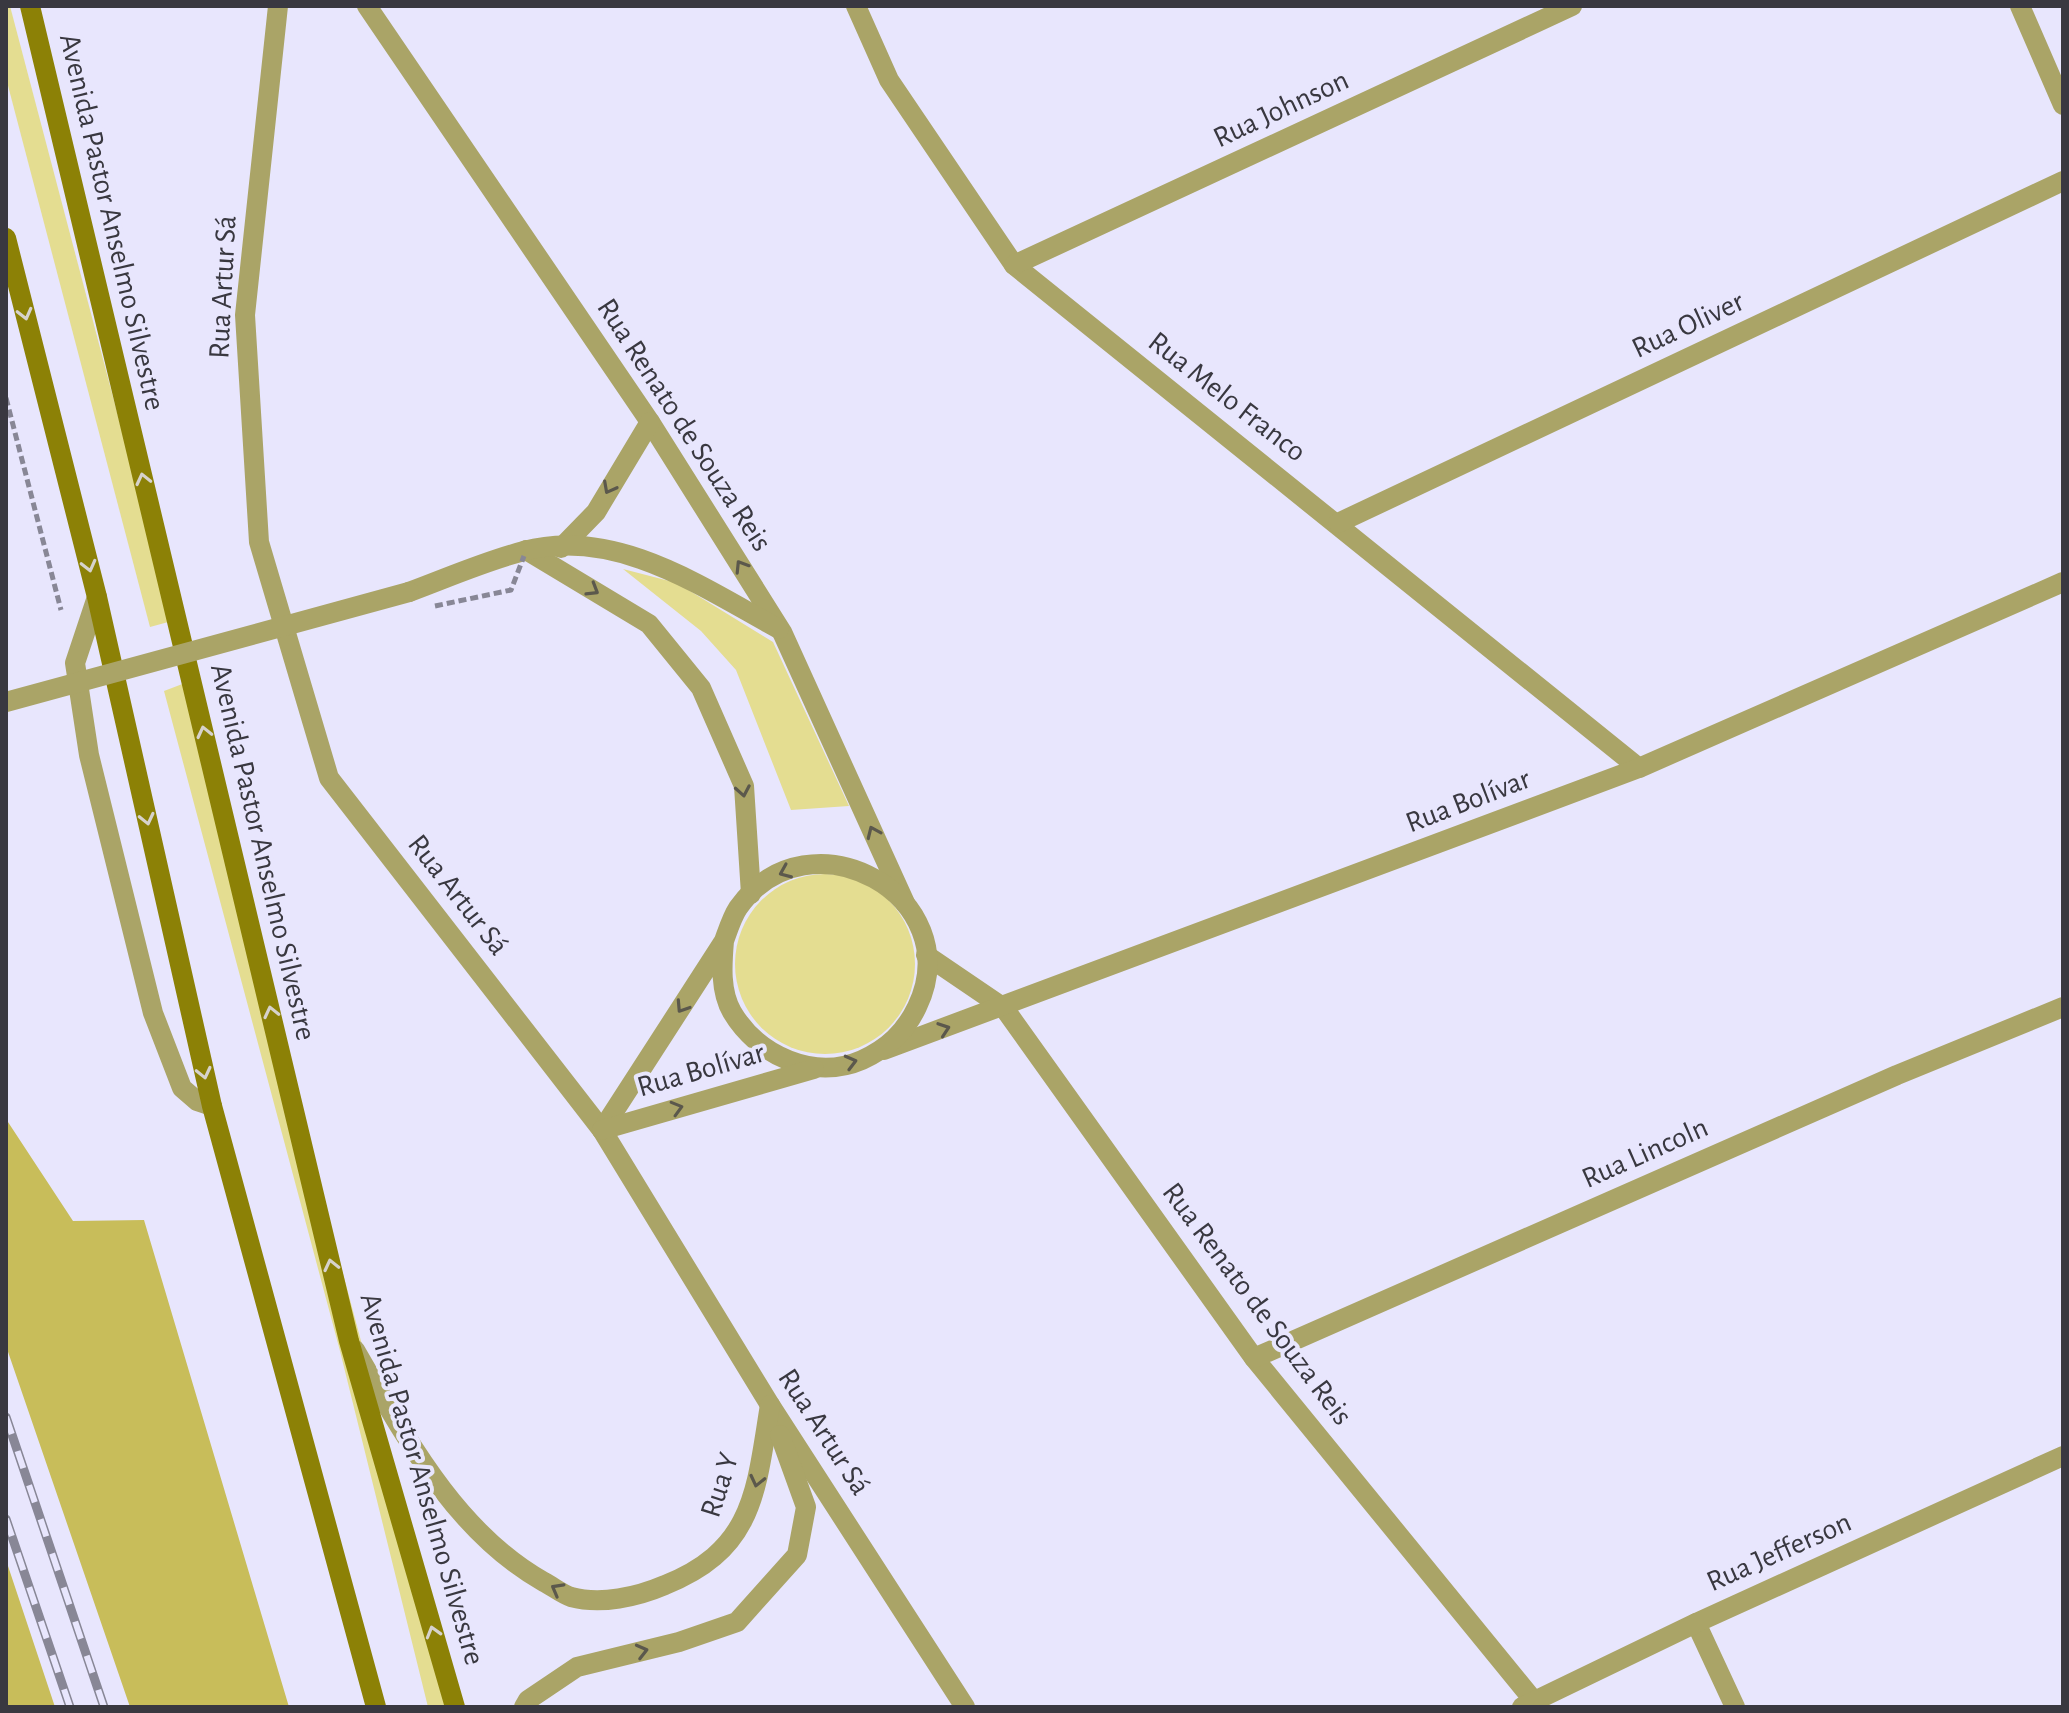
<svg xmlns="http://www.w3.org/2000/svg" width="2069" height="1713" viewBox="0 0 2069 1713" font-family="'Alegreya Sans',sans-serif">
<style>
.green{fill:#e4dd91}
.forest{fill:#c8bd5a}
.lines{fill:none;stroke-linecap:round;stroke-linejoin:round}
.path{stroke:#888796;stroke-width:5;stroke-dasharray:8 4;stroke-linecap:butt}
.lane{stroke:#aaa467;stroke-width:20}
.street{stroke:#aaa467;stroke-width:20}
.secondary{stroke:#8c8106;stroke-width:20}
.rail-casing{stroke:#888796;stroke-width:9}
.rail{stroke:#e8e6fd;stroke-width:6;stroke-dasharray:18;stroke-linecap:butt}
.path-bridge{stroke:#888796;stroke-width:5;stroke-dasharray:8 4;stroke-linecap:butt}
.street-bridge{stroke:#aaa467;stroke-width:20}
.oneway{stroke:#d6d2cc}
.oneway2{stroke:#5b584c}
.labels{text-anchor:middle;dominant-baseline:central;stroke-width:8;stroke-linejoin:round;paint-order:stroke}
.street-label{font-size:30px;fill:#393840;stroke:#e8e6fd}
</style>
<rect width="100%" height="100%" fill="#e8e6fd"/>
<g class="green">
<polygon points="6,6 10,6 172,621 150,627 6,78"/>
<polygon points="623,569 677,583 773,642 849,806 791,810 736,670 701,631"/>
<polygon points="185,683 372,1382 449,1707 428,1707 340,1351 164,691"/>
<circle cx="825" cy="964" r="90"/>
</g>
<g class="forest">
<polygon points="6,1119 73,1221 144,1220 289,1707 130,1707 6,1346"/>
<polygon points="6,1560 55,1707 6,1707"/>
</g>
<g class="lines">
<polyline class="path" points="6,398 61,610"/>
<polyline class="lane" points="97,597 75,663 89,755 153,1013 182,1088 197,1101 212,1106"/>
<g class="street">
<polyline points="278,6 245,315 259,542 329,778 602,1130 770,1405 965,1707"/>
<polyline points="367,6 650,422 782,632 905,903"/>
<polyline points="856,6 889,80 1014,265 1639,768"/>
<polyline points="2020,6 2063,105"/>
<polyline points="1014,265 1572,6"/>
<polyline points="1338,523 2063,181"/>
<polyline points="561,548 596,512 650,422"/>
<polyline points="526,550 649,624 701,688 744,786 751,894"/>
<path d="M409,592C447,578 485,561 524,551C616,527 702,587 779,629"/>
<polyline points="926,955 1004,1008 1254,1358 1534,1701"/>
<polyline points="884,1050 1639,768 2063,582"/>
<path d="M602,1130L724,941C728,930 732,917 738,908C809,807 970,897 917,1007C905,1032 888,1048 862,1060C814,1081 758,1056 732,1012C720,991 722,965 724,941"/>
<polyline points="602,1130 814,1069"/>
<path d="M355,1350C405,1436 455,1532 544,1582C552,1586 562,1594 571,1597C601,1605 637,1597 665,1585C755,1549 756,1490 770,1405"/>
<polyline points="1254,1358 1897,1075 2063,1007"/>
<polyline points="1696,1623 1735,1707"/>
<polyline points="524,1707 528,1700 577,1667 679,1642 737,1622 797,1555 806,1507 780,1435"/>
<polyline points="1522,1707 1696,1623 2063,1456"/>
</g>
<g class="secondary">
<polyline points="30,6 349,1341 455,1707"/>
<polyline points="6,238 97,597 212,1106 376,1707"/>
</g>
<defs>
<g id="rail">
<polyline points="6,1417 104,1707"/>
<polyline points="6,1519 70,1707"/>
</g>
</defs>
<use href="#rail" class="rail-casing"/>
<use href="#rail" class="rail"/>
<polyline class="path-bridge" points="435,606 511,590 524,556"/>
<polyline class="street-bridge" points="6,702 409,592"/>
</g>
<defs><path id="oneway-chevron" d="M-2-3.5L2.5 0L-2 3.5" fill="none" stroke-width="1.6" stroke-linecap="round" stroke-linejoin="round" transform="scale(2)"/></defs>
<g class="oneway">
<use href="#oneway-chevron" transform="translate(25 314) rotate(76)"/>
<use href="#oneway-chevron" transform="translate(143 479) rotate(-103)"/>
<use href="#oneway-chevron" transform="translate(89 566) rotate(76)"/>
<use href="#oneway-chevron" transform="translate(204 732) rotate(-103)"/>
<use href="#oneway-chevron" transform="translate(147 819) rotate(77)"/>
<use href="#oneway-chevron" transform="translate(271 1012) rotate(-103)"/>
<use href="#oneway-chevron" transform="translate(204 1073) rotate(77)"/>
<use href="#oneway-chevron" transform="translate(331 1265) rotate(-103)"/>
<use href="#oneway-chevron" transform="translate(433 1632) rotate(-106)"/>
</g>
<g class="oneway2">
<use href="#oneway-chevron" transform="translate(609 488) rotate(118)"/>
<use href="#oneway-chevron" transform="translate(741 566) rotate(-122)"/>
<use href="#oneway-chevron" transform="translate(593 590) rotate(31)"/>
<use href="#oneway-chevron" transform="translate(743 791) rotate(80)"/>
<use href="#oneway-chevron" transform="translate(873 832) rotate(-114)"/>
<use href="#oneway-chevron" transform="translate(785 872) rotate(157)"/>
<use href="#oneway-chevron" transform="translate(682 1007) rotate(123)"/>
<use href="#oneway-chevron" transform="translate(944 1029) rotate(-19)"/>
<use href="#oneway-chevron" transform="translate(851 1062) rotate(-15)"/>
<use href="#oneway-chevron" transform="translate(677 1108) rotate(-16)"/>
<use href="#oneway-chevron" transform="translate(757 1481) rotate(103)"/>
<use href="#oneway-chevron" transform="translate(557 1589) rotate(-151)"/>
<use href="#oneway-chevron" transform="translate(642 1651) rotate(-14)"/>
</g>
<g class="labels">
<g class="street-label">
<text transform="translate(1281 109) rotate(-25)">Rua Johnson</text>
<text transform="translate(112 222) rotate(77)">Avenida Pastor Anselmo Silvestre</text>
<text transform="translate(223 287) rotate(-87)">Rua Artur Sá</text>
<text transform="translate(1688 325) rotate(-25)">Rua Oliver</text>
<text transform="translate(1227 397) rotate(38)">Rua Melo Franco</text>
<text transform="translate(684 425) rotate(57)">Rua Renato de Souza Reis</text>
<text transform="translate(1468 801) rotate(-21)">Rua Bolívar</text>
<text transform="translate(263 852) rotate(77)">Avenida Pastor Anselmo Silvestre</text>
<text transform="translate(458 895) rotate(52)">Rua Artur Sá</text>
<text transform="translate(701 1070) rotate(-16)">Rua Bolívar</text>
<text transform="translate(1645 1153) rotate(-24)">Rua Lincoln</text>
<text transform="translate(1257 1304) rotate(53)">Rua Renato de Souza Reis</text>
<text transform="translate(824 1432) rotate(57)">Rua Artur Sá</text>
<text transform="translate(422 1479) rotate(74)">Avenida Pastor Anselmo Silvestre</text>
<text transform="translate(720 1485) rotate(-72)">Rua Y</text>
<text transform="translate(1779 1552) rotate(-24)">Rua Jefferson</text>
</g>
</g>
<rect width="2069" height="1713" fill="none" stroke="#393840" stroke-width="16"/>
</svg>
